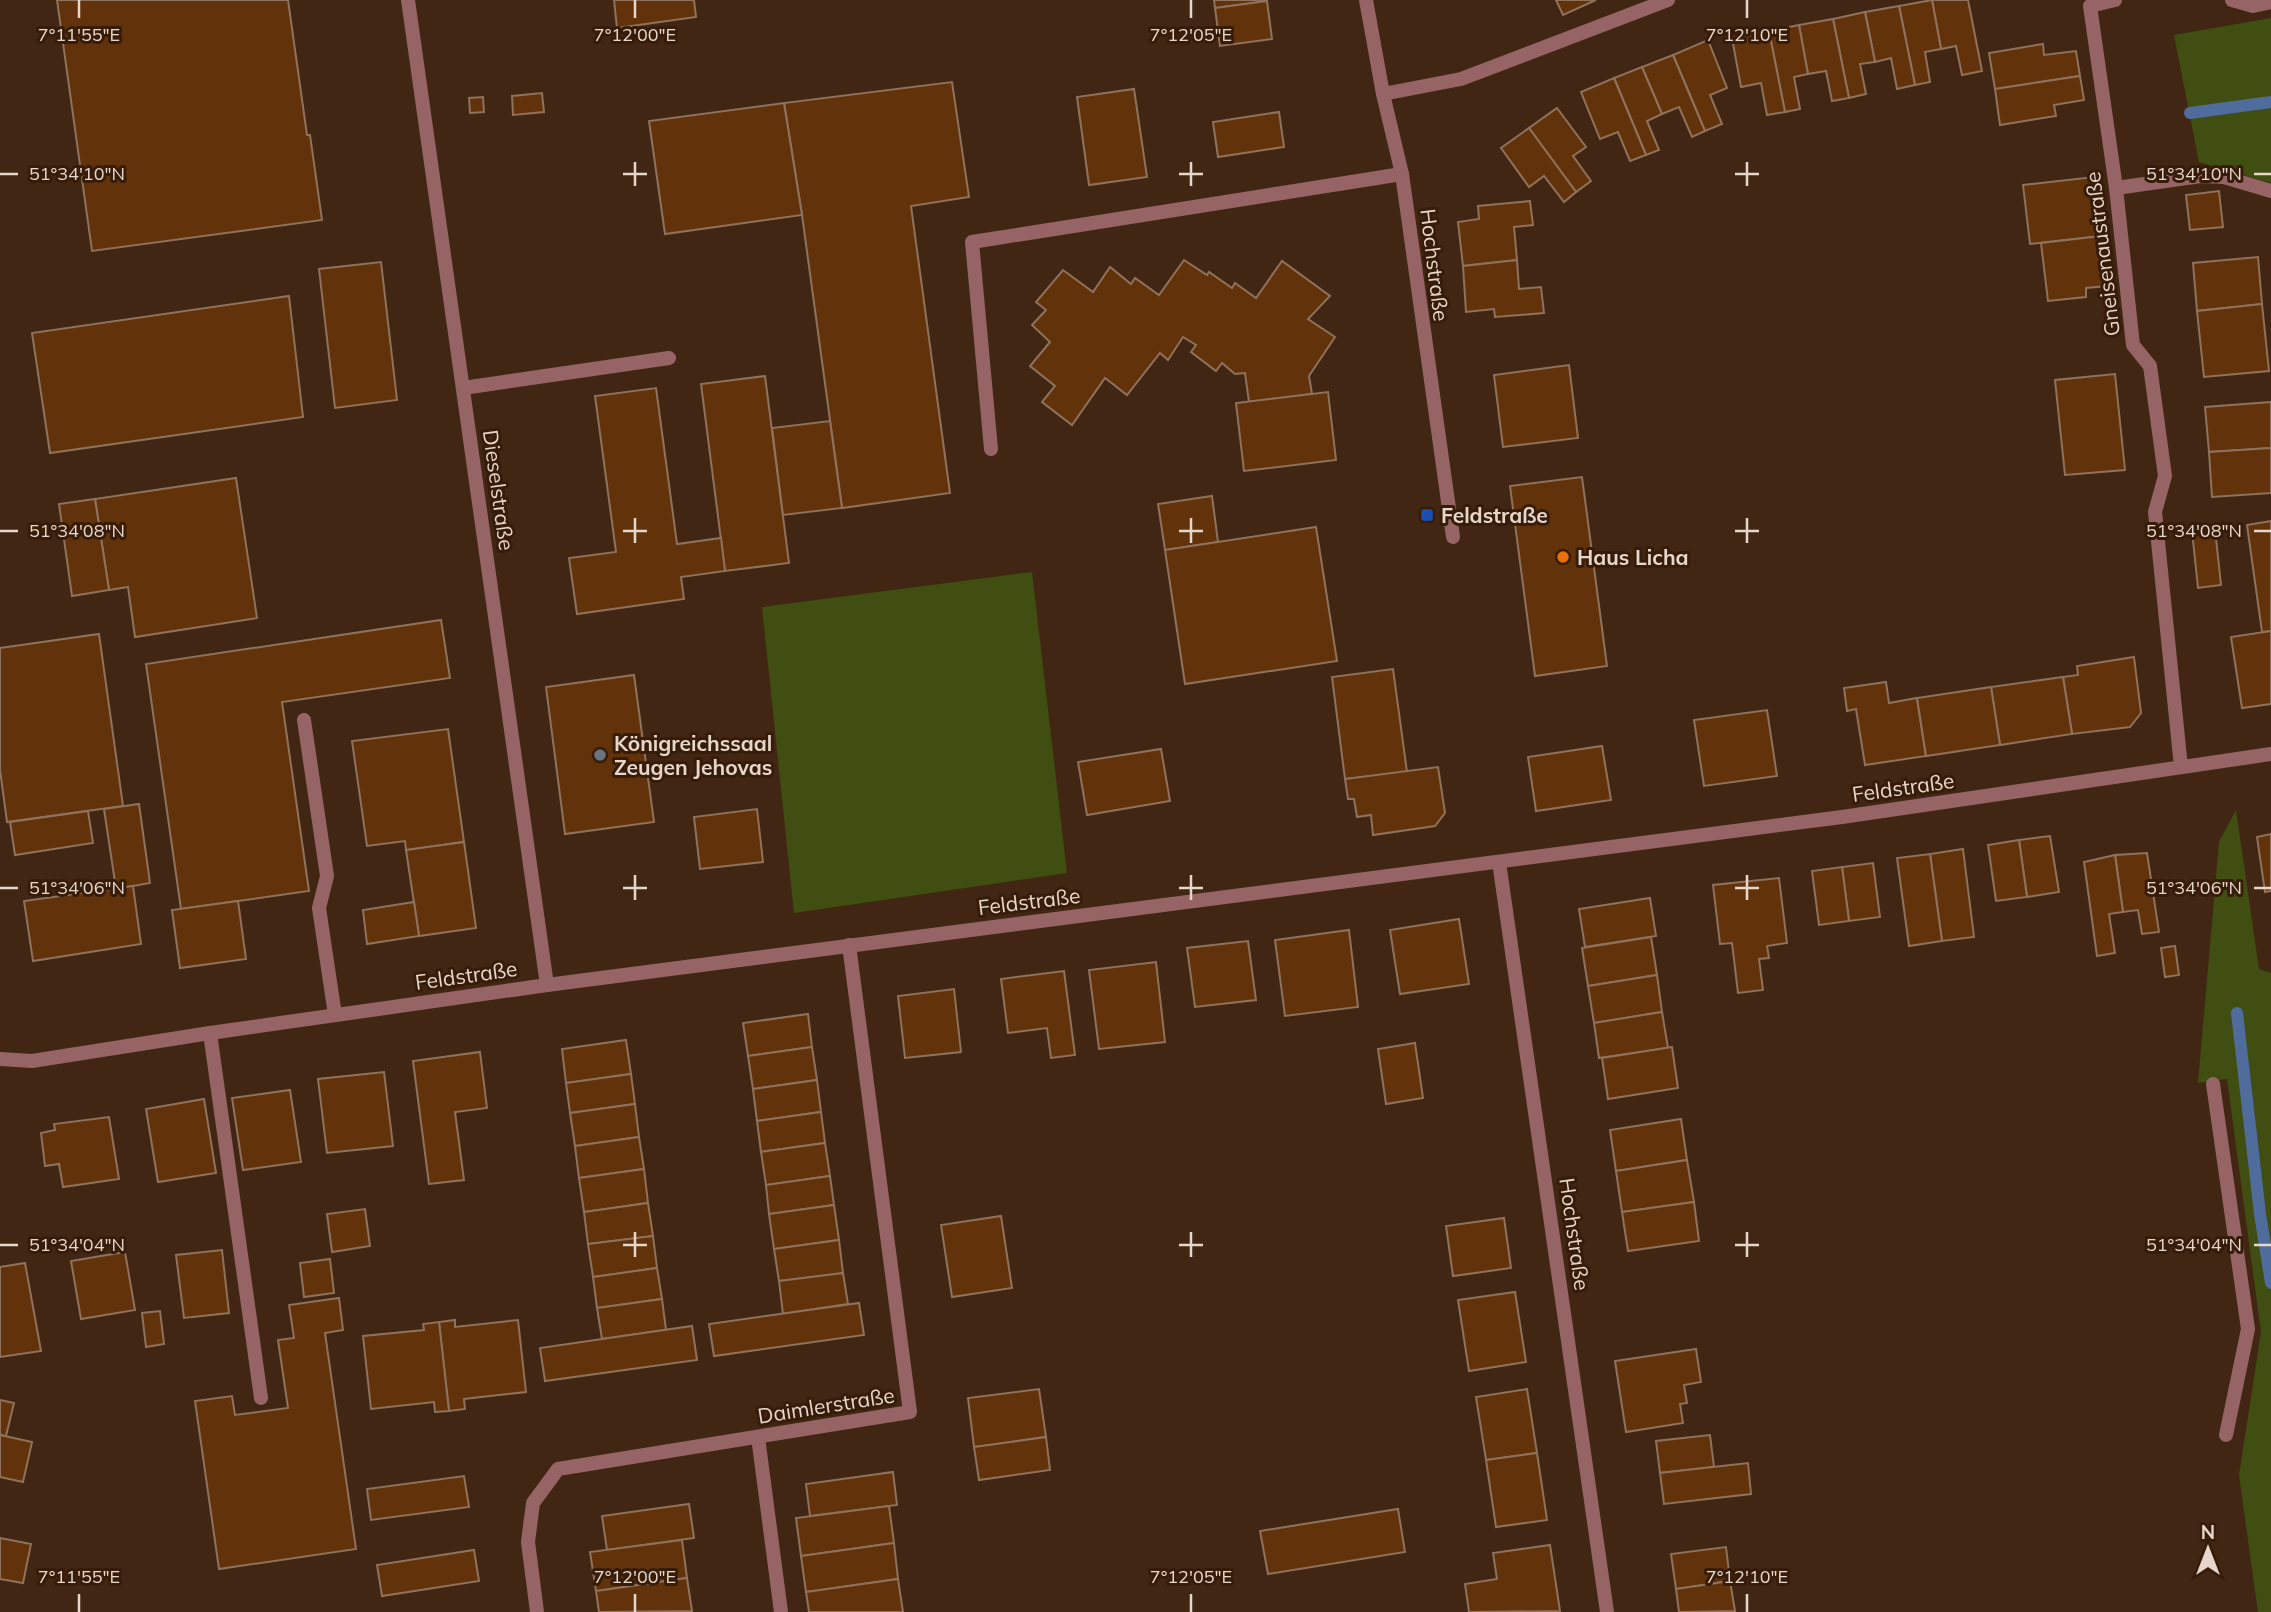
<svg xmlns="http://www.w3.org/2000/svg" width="2271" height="1612" viewBox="0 0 2271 1612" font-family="Mulish,sans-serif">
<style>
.green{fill:#414e12}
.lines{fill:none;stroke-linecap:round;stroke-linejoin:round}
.stream{stroke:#4f6c9d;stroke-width:12}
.building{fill:#62330a;stroke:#8f715c;stroke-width:2}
.lane{stroke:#976465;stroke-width:14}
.street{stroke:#976465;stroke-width:14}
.ticks{fill:none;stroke:#e7d6ca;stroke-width:2.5}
.transit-dot{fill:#1a4fb4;stroke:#361c09;stroke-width:2.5}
.food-dot{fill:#e8710a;stroke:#361c09;stroke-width:2.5}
.worship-dot{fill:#6b7280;stroke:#361c09;stroke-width:2.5}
.labels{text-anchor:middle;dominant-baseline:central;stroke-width:6;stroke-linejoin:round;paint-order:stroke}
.street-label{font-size:21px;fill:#e7d6ca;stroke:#361c09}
.poi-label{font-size:21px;font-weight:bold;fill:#e7d6ca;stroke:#361c09;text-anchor:start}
.ticks-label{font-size:18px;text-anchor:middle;fill:#e7d6ca;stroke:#361c09;stroke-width:6;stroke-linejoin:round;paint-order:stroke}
</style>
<rect width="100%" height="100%" fill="#402613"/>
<g class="green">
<polygon points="2271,18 2271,183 2199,162 2174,35"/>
<polygon points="1032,572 1067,873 794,913 762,607"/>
<polygon points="2236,810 2259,969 2271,973 2271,1612 2258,1612 2239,1475 2261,1332 2227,1079 2198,1083 2219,842"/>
</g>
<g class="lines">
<g class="stream">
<polyline points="2190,113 2271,102"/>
<polyline points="2237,1013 2260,1214 2271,1283"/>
</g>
</g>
<g class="building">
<polygon points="57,0 288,0 307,135 310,135 322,220 92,251"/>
<polygon points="614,0 694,0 696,17 617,28"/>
<polygon points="1214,0 1267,0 1267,1 1215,8"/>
<polygon points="1556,0 1596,0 1563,15"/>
<polygon points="1932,0 1968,0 1982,71 1962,75 1956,46 1941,49"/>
<polygon points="1932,0 1941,49 1925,52 1930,82 1915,85 1899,6"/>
<polygon points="1267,1 1272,39 1220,46 1215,8"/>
<polygon points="1899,6 1915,85 1897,89 1891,58 1875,62 1865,12"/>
<polygon points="1865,12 1875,62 1860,64 1866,94 1849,98 1833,19"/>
<polygon points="1833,19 1849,98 1832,101 1826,71 1808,74 1799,25"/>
<polygon points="1799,25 1808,74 1794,77 1800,109 1785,112 1769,31"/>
<polygon points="1769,31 1785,112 1767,115 1761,83 1741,87 1732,38"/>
<polygon points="1708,40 1727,88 1710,95 1722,124 1705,131 1673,55"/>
<polygon points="2043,44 2044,55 2076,51 2080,76 1995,89 1989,53"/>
<polygon points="1673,55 1705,131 1692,137 1679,107 1662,114 1642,67"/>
<polygon points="1642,67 1662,114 1647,121 1659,150 1646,155 1614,78"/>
<polygon points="2080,76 2084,100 2054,105 2056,116 2000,125 1995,89"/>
<polygon points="1614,78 1646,155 1630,161 1618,132 1600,139 1581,92"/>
<polygon points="952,82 969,197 911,206 950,493 842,508 802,215 784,103"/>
<polygon points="1134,89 1147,177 1089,185 1077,97"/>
<polygon points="542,93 544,112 513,115 512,96"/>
<polygon points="483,97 484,112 470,113 469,98"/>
<polygon points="784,103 802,215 665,234 649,121"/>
<polygon points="1557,108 1586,147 1573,156 1591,181 1576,192 1529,128"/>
<polygon points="1279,112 1284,147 1218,157 1213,122"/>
<polygon points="1529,128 1576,192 1564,202 1544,176 1529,187 1501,148"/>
<polygon points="2094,177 2101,236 2030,244 2023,185"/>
<polygon points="2219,191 2223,227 2190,230 2186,195"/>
<polygon points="1530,201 1533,225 1514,227 1517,260 1463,266 1458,222 1479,219 1478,206"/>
<polygon points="2101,236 2107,286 2086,288 2086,297 2048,301 2041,243"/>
<polygon points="2258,257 2262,304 2197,311 2193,263"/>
<polygon points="1184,260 1207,275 1209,272 1232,288 1235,283 1256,298 1282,261 1330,296 1308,319 1335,337 1309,376 1312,394 1249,402 1245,373 1235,374 1222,363 1216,371 1191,352 1196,345 1183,337 1168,360 1160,353 1127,395 1105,378 1072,425 1042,402 1055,386 1030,366 1050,342 1032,325 1046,310 1036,302 1063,270 1093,292 1110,267 1131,284 1135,278 1159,295"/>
<polygon points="1517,260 1519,289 1541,287 1544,313 1495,317 1494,309 1466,312 1463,266"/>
<polygon points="381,262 397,400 335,408 319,269"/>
<polygon points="289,296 303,417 50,453 32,333"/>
<polygon points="2262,304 2269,371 2204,377 2197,311"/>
<polygon points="1569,365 1578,438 1503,447 1494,375"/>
<polygon points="2115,374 2125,470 2065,475 2055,380"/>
<polygon points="765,376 789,563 725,571 701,384"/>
<polygon points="656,388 677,544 721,538 725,571 681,577 684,599 577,614 569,558 616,552 595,396"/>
<polygon points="1328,392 1336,460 1244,471 1236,403"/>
<polygon points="2271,402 2271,448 2209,452 2205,407"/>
<polygon points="830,421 842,508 783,515 772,428"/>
<polygon points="2271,448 2271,493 2212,497 2209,452"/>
<polygon points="1582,477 1607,666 1535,676 1510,486"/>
<polygon points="236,478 257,618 135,637 128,587 109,590 95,499"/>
<polygon points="1212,496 1218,542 1165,550 1158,504"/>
<polygon points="95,499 109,590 72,596 59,504"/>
<polygon points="2271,521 2271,631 2262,632 2247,525"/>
<polygon points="1316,527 1337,661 1185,684 1165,550"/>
<polygon points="2215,529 2221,585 2198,588 2192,531"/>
<polygon points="441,620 450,678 282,702 309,891 181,909 146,664"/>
<polygon points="2271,631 2271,704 2242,708 2231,637"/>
<polygon points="99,634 123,806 7,822 0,770 0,648"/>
<polygon points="2134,657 2141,713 2130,727 2072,734 2063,677 2078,675 2077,666"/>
<polygon points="1393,669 1407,772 1345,779 1332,677"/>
<polygon points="634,675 654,822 565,834 546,687"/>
<polygon points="2063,677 2072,734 2000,745 1991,687"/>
<polygon points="1886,682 1889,703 1917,698 1926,756 1865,765 1856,709 1847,711 1844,688"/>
<polygon points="1991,687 2000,745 1926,756 1917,698"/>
<polygon points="1767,710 1777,776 1704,786 1694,720"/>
<polygon points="448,729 464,842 406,850 405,841 367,846 352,741"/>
<polygon points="1602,746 1611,800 1536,811 1528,757"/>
<polygon points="1161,749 1170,801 1087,815 1078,762"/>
<polygon points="1438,767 1445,813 1435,826 1373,835 1371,815 1357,817 1354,799 1348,799 1345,779"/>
<polygon points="139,804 150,883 116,889 104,809"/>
<polygon points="757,809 763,862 700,869 694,817"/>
<polygon points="88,811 93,843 15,855 10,822"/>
<polygon points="2271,834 2271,891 2265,892 2257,837"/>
<polygon points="2050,836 2059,892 2027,897 2019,840"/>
<polygon points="2019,840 2027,897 1996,901 1988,845"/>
<polygon points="464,842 476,928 419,936 406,850"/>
<polygon points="1963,849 1974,937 1942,941 1930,854"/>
<polygon points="2147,853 2159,932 2142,934 2138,910 2123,912 2115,855"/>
<polygon points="1930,854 1942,941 1909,946 1897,858"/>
<polygon points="2115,855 2123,912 2109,914 2115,953 2097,956 2084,862"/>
<polygon points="1873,863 1880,917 1849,921 1842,867"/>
<polygon points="1842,867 1849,921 1819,925 1812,871"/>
<polygon points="1779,878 1787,943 1767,946 1769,958 1759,959 1763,990 1738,993 1732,943 1720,944 1713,885"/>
<polygon points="133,886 141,944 33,961 24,901"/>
<polygon points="1650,898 1656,936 1585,947 1579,909"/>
<polygon points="238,901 246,959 180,968 172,910"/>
<polygon points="414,902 419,936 367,944 363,910"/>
<polygon points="1459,919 1469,984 1400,994 1390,930"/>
<polygon points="1349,930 1358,1007 1285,1016 1275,940"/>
<polygon points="1651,937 1657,975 1588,986 1582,948"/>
<polygon points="1248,941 1256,1000 1195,1007 1187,948"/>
<polygon points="2175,946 2179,975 2165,977 2161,948"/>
<polygon points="1156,962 1165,1042 1099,1049 1089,970"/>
<polygon points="1064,971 1075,1055 1051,1058 1047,1028 1008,1033 1001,979"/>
<polygon points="1657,975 1662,1012 1594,1023 1588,986"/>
<polygon points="954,989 961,1052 905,1058 898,996"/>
<polygon points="1662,1012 1668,1048 1599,1058 1594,1023"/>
<polygon points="808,1014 812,1047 748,1056 743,1023"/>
<polygon points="626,1040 631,1074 566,1083 562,1049"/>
<polygon points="1415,1043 1423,1098 1386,1104 1378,1049"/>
<polygon points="812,1047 817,1080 753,1089 748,1056"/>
<polygon points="1672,1047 1678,1088 1608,1099 1602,1058"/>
<polygon points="480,1052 487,1108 455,1112 464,1180 429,1184 413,1061"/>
<polygon points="384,1072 393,1146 327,1153 318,1079"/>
<polygon points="631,1074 635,1104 570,1113 566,1083"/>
<polygon points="817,1080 821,1112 757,1121 753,1089"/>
<polygon points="290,1090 301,1162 243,1170 232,1098"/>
<polygon points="204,1099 216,1173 158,1182 146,1109"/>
<polygon points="635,1104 639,1137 575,1146 570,1113"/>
<polygon points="821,1112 825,1143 761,1152 757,1121"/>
<polygon points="109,1117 119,1179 63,1187 59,1164 45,1166 41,1133 55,1130 54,1124"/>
<polygon points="1681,1119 1687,1160 1616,1171 1610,1130"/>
<polygon points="639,1137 644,1169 579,1178 575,1146"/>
<polygon points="825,1143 830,1176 766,1185 761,1152"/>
<polygon points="1687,1160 1694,1202 1622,1212 1616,1171"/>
<polygon points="644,1169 648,1203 584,1212 579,1178"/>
<polygon points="830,1176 834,1205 769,1214 766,1185"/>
<polygon points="1694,1202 1699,1241 1628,1251 1622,1212"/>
<polygon points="648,1203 653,1236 588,1244 584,1212"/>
<polygon points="834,1205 839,1240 774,1249 769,1214"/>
<polygon points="365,1209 370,1246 332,1252 327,1214"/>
<polygon points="1001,1216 1012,1288 952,1297 941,1225"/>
<polygon points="1504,1218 1511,1268 1453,1276 1446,1226"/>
<polygon points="653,1236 657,1268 593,1277 588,1244"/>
<polygon points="839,1240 843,1273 779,1281 774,1249"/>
<polygon points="222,1250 229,1313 184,1318 176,1255"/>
<polygon points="125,1252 135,1310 81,1319 71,1261"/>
<polygon points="330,1259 334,1293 304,1297 300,1263"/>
<polygon points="25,1263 41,1351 0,1357 0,1267"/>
<polygon points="657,1268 662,1299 597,1308 593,1277"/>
<polygon points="843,1273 848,1304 783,1314 779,1281"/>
<polygon points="1515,1292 1526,1362 1469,1371 1458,1300"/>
<polygon points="339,1298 343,1330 325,1333 356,1549 219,1569 195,1401 232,1396 235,1415 288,1408 278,1340 294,1338 289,1305"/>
<polygon points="662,1299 666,1330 602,1339 597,1308"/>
<polygon points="859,1303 864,1335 714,1356 709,1324"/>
<polygon points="160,1311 164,1344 146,1347 142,1313"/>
<polygon points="455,1320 455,1327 518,1320 526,1392 464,1399 465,1409 449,1411 439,1322"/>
<polygon points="439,1322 449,1411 435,1412 434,1402 371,1409 363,1336 424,1330 423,1324"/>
<polygon points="692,1326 697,1360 545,1381 540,1348"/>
<polygon points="1696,1349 1701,1382 1684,1385 1687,1403 1680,1404 1683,1423 1626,1432 1615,1361"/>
<polygon points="1039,1389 1046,1437 974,1447 968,1398"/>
<polygon points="1527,1389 1537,1453 1486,1460 1476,1397"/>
<polygon points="0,1400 14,1403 6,1436 0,1435"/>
<polygon points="0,1435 32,1442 23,1482 0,1477"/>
<polygon points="1710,1435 1714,1467 1660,1473 1656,1441"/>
<polygon points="1046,1437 1050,1470 979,1480 974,1447"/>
<polygon points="1537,1453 1547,1520 1496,1527 1486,1460"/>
<polygon points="1748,1463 1751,1494 1664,1504 1660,1473"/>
<polygon points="893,1472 897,1505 810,1516 806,1484"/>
<polygon points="464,1476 469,1507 371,1520 367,1489"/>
<polygon points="689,1504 694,1538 607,1550 602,1516"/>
<polygon points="889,1506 894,1543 801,1556 796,1518"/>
<polygon points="1398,1509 1405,1552 1268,1574 1260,1531"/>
<polygon points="0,1538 31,1544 23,1583 0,1579"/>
<polygon points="682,1540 687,1578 596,1591 590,1552"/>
<polygon points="894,1543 898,1579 806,1592 801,1556"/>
<polygon points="1550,1545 1560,1611 1469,1612 1465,1584 1497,1579 1493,1553"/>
<polygon points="1726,1547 1730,1581 1676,1589 1671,1554"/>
<polygon points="474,1550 479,1581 382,1596 377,1565"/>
<polygon points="687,1578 692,1611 599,1612 596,1591"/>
<polygon points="898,1579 903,1612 809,1612 806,1592"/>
<polygon points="1730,1581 1735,1611 1679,1612 1676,1589"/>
</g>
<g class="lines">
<g class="lane">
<polyline points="2116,188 2201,176 2224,177 2271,191"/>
<polyline points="463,388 669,358"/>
<polyline points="991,449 972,242 1402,174"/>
<polyline points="304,720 327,876 319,908 335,1015"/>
<polyline points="210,1033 261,1398"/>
<polyline points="2213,1084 2248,1329 2226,1435"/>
<polyline points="758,1437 781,1612"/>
</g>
<g class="street">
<polyline points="408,0 547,985"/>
<polyline points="1366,0 1383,94 1402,174 1453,537"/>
<polyline points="2115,0 2090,6 2116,188 2133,345 2150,366 2165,476 2155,512 2181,767"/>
<polyline points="2232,0 2253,6 2271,2"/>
<polyline points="1383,94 1461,79 1668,0"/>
<polyline points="1499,862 1607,1612"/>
<polyline points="0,1059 32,1061 210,1033 547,985 1842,817 2271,754"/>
<polyline points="537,1612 528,1542 533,1503 558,1469 910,1412 849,945"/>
</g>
</g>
<path class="ticks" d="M79,0V18M635,0V18M1191,0V18M1747,0V18M635,162V186M1191,162V186M1747,162V186M0,174H18M623,174H647M1179,174H1203M1735,174H1759M2254,174H2271M635,518V543M1191,518V543M1747,518V543M0,531H18M623,531H647M1179,531H1203M1735,531H1759M2254,531H2271M635,875V900M1191,875V900M1747,875V900M0,888H18M623,888H647M1179,888H1203M1735,888H1759M2254,888H2271M635,1232V1257M1191,1232V1257M1747,1232V1257M0,1245H18M623,1245H647M1179,1245H1203M1735,1245H1759M2254,1245H2271M79,1594V1612M635,1594V1612M1191,1594V1612M1747,1594V1612"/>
<rect class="transit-dot" x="1420" y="508" width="14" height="14" rx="3.5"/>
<circle class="food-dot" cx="1563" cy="557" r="7"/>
<circle class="worship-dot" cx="600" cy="755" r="7"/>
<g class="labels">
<g class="street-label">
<text transform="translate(2102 254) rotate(-97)">Gneisenaustraße</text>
<text transform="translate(1435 265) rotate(83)">Hochstraße</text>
<text transform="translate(499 490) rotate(82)">Dieselstraße</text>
<text transform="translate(1903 787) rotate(-8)">Feldstraße</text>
<text transform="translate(1029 901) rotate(-7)">Feldstraße</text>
<text transform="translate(466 975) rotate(-8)">Feldstraße</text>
<text transform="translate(1575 1234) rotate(82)">Hochstraße</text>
<text transform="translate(826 1405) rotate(-9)">Daimlerstraße</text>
</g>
<g class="poi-label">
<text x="1441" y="515">Feldstraße</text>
<text x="1577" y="557">Haus Licha</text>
<text x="614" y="743">Königreichssaal<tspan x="614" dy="24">Zeugen Jehovas</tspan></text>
</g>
</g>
<g class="ticks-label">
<text x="79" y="41">7°11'55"E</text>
<text x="635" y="41">7°12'00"E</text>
<text x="1191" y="41">7°12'05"E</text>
<text x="1747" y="41">7°12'10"E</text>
<text x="77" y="180">51°34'10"N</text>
<text x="2194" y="180">51°34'10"N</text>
<text x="77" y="537">51°34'08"N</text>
<text x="2194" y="537">51°34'08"N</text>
<text x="77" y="894">51°34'06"N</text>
<text x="2194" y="894">51°34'06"N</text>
<text x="77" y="1251">51°34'04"N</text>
<text x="2194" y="1251">51°34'04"N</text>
<text x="79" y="1583">7°11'55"E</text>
<text x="635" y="1583">7°12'00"E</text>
<text x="1191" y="1583">7°12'05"E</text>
<text x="1747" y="1583">7°12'10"E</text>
</g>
<g transform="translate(2208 1549)" stroke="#361c09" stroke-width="5" paint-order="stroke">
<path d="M0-5L12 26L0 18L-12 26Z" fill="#e7d6ca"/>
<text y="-10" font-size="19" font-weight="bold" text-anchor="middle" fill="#e7d6ca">N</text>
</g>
</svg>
